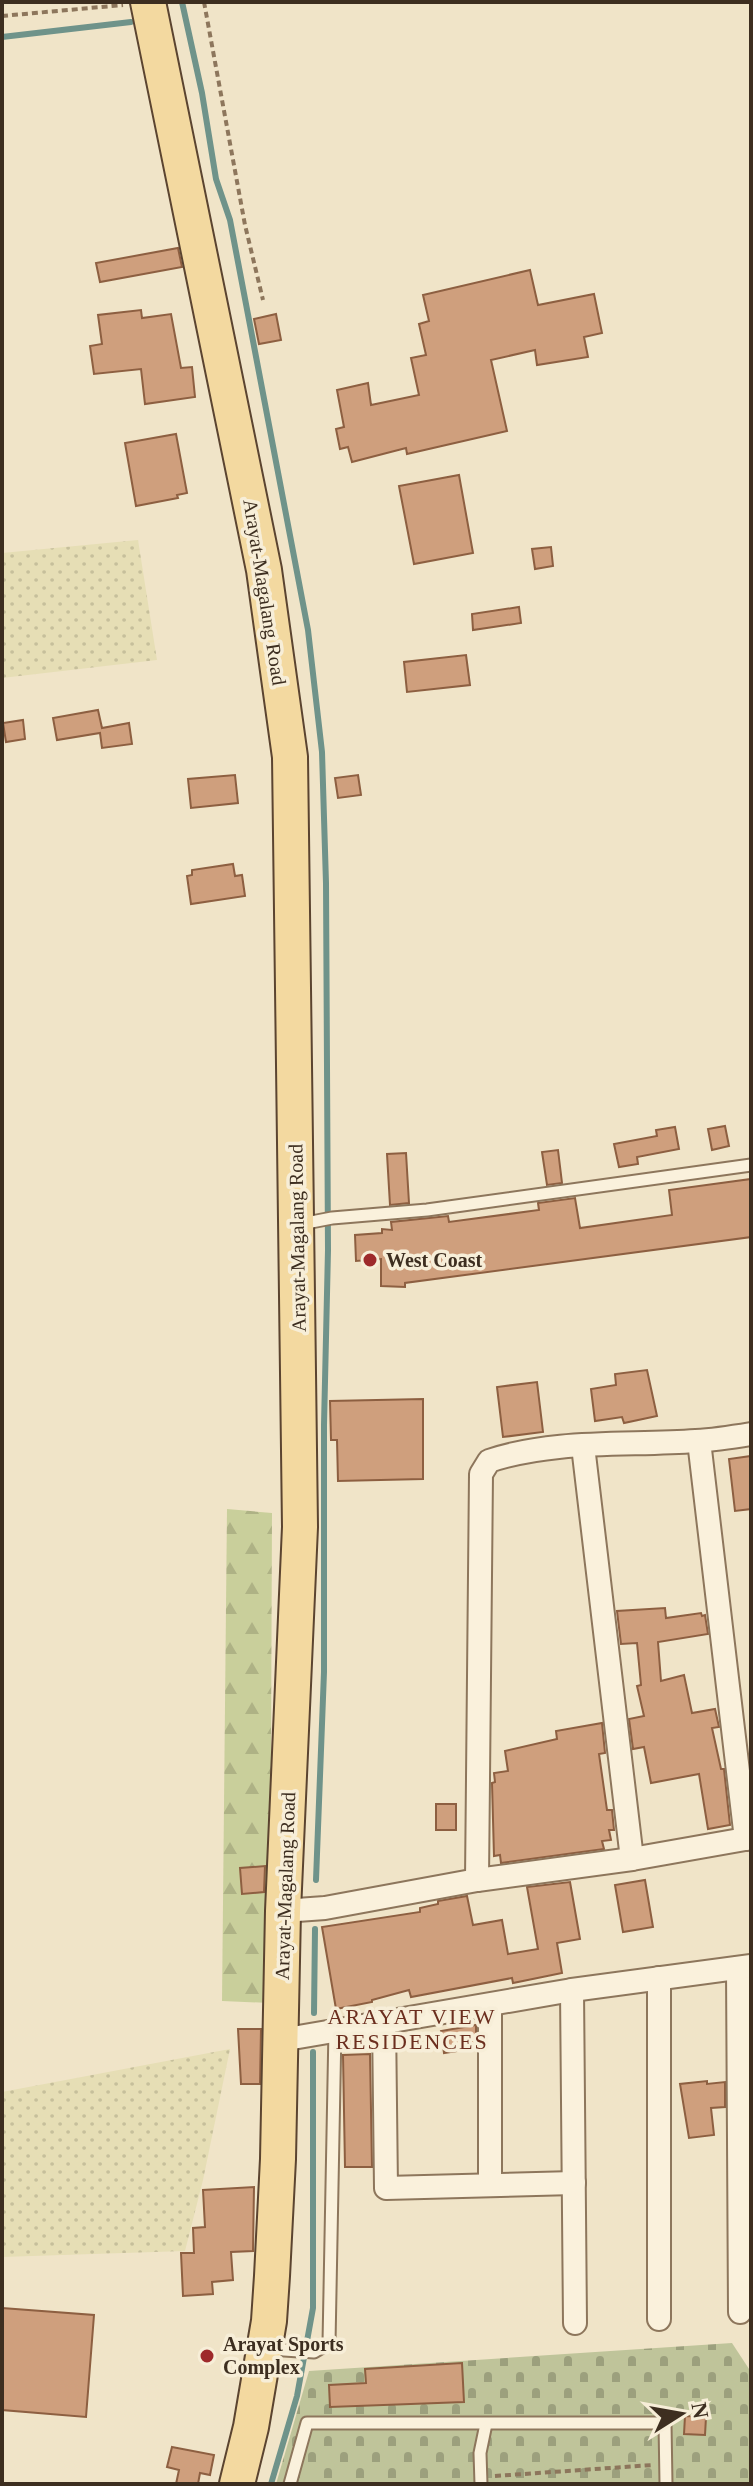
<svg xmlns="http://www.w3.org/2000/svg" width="753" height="2486" viewBox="0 0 753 2486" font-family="Georgia,serif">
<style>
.farmland{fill:url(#farmland-dots)}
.forest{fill:url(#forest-firs)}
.cemetery{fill:url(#cemetery-stones)}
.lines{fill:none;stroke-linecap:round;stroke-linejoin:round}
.stream{stroke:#6f938a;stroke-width:6}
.building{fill:#cf9f7d;stroke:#8d5f41;stroke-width:2}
.service-casing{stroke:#8d765c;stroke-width:15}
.minor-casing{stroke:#8d765c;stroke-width:26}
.primary-casing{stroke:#5b4430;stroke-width:38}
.path{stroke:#8d765c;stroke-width:4;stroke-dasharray:6 4;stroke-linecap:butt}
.service{stroke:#faf1dc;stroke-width:11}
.minor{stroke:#faf1dc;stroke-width:22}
.primary{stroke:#f3d9a0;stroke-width:34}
.poi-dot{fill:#9e2a2b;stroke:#f7eed8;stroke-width:3}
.labels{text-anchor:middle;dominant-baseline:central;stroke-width:7;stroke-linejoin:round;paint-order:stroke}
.street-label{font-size:20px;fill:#3d2e20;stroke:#f7eed8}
.poi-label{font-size:20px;font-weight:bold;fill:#3d2e20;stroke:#f7eed8;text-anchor:start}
.neighbourhood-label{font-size:22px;letter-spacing:2px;fill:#6b2e1e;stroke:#f7eed8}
</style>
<defs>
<pattern id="farmland-dots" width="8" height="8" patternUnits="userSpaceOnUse" patternTransform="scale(2)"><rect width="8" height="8" fill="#e6deb5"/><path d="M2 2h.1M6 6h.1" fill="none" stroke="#c6bf9b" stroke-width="1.8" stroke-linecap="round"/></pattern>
<pattern id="forest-firs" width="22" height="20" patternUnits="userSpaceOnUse" patternTransform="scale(2)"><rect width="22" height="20" fill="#c9cf9b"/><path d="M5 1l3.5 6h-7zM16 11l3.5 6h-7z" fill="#aeb285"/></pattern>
<pattern id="cemetery-stones" width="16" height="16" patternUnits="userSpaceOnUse" patternTransform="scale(2)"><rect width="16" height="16" fill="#bfc49a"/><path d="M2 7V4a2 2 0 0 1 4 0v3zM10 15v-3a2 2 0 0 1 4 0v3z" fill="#9ca07d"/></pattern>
</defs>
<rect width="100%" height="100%" fill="#f0e4c8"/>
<g class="farmland">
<polygon points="138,540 157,660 2,678 2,553"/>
<polygon points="230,2049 203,2180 185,2251 2,2257 2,2092"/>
</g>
<polygon class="forest" points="227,1509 272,1513 270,2003 222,2001"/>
<polygon class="cemetery" points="732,2343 751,2372 751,2484 276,2484 309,2371"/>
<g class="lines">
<g class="stream">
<polyline points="182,2 202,93 216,179 230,220 308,630 322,752 326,883 328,1250 324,1425 324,1672 316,1880"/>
<polyline points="2,37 131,22"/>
<polyline points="314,2013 315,1929"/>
<polyline points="271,2484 297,2396 313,2308 313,2052"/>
</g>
</g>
<g class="building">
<polygon points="178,248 182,267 100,282 96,263"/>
<polygon points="530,270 538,305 594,294 602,333 584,337 588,357 537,365 535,350 491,360 507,431 407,454 406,448 352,462 348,447 340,449 336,429 344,427 337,390 368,383 371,405 419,395 411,358 426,355 419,324 429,321 423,295"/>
<polygon points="141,310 142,318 171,314 181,368 192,367 195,397 145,404 141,369 94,374 90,346 102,344 98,315"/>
<polygon points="276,314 281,340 259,344 254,319"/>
<polygon points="176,434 187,493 177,495 178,498 136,506 125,443"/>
<polygon points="459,475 473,553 414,564 399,486"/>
<polygon points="551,547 553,566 535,569 532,549"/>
<polygon points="519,607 521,623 473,630 472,614"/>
<polygon points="466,655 470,685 407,692 404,662"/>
<polygon points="98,710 102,728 129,723 132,744 102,748 100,733 57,740 53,718"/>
<polygon points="23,720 25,739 6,742 3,723"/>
<polygon points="235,775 238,803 191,808 188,779"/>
<polygon points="358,775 361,795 338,798 335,778"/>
<polygon points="233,864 235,876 242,875 245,896 191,904 187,876 192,875 192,870"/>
<polygon points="725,1126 729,1146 712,1150 708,1129"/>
<polygon points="675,1127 679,1149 637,1157 638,1164 619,1167 614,1144 657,1136 656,1130"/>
<polygon points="558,1150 562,1183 547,1185 542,1152"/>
<polygon points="406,1153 409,1203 390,1205 387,1154"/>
<polygon points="751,1179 751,1237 405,1283 405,1287 381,1286 381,1259 356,1261 355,1235 382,1233 382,1229 392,1230 391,1222 448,1216 449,1222 539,1210 538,1203 575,1198 580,1228 672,1215 669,1190"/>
<polygon points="647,1370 657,1416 624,1423 622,1417 595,1421 591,1389 616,1385 615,1374"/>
<polygon points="537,1382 543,1432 503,1437 497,1387"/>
<polygon points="423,1399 423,1479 338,1481 337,1440 331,1440 330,1401"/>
<polygon points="751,1456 751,1509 735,1511 729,1459"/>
<polygon points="665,1608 666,1618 701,1613 702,1616 705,1615 708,1634 658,1642 661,1681 684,1675 692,1713 715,1709 719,1727 712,1728 721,1769 724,1769 730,1825 708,1829 699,1774 651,1783 644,1747 633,1749 629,1719 644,1716 637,1686 641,1685 637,1643 621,1644 617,1611"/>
<polygon points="602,1723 605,1753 599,1754 607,1810 612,1810 614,1830 609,1830 611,1840 602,1841 604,1849 501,1863 500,1855 494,1856 492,1783 495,1782 494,1773 508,1771 505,1751 557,1739 556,1731"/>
<rect x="436" y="1804" width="20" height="26"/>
<polygon points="265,1866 264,1892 242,1894 240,1868"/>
<polygon points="645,1880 653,1927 623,1932 615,1885"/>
<polygon points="570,1882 580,1939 557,1943 562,1973 513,1983 512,1978 411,1997 409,1990 372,2000 372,2002 336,2009 322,1927 420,1912 420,1908 438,1904 438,1901 467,1896 473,1925 502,1920 508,1954 538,1949 527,1887"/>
<polygon points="476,2025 476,2048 444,2053 441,2031"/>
<polygon points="238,2029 261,2029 260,2084 241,2084"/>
<polygon points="370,2054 372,2167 345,2167 343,2055"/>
<polygon points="707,2081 707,2084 725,2082 725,2107 711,2108 714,2135 689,2138 680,2084"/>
<polygon points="254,2187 253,2251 231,2252 233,2280 212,2282 213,2294 183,2296 181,2253 194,2253 193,2228 205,2227 203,2190"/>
<polygon points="2,2308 94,2315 86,2417 2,2410"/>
<polygon points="462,2363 464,2402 330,2407 329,2385 366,2383 365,2369"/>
<polygon points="685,2416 706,2417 705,2435 684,2434"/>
<polygon points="172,2447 214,2455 210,2475 200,2473 198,2484 176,2484 179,2470 167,2467"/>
</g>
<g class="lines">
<defs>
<g id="service">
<polyline points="301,1224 332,1218 427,1210 751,1165"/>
<polyline points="269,2349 314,2352 329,2343 335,2029"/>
<polyline points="290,2484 307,2423 665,2423 666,2484"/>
<polyline points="481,2484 480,2453 486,2424"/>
</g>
<g id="minor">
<polyline points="699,1441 746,1839"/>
<polyline points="583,1446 632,1859"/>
<path d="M477,1880L481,1474L489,1461C554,1439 628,1446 696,1441C714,1440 733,1437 751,1434"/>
<polyline points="283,1911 325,1908 477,1880 632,1859 751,1838"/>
<polyline points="738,1968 740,2312"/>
<polyline points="572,1990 575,2323"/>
<polyline points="490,2005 490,2185"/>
<polyline points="384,2020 386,2188 574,2183"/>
<polyline points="281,2040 572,1990 751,1966"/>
<polyline points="659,2319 659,1978"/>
</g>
<polyline id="primary" points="148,2 264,570 290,757 300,1527 283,1911 278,2159 272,2276 269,2321 251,2427 237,2484"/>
</defs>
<use href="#service" class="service-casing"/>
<use href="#minor" class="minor-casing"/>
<use href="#primary" class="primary-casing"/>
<g class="path">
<polyline points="204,2 245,225 263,300"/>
<polyline points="2,16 123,5"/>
<polyline points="495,2476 653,2465"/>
</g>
<use href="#service" class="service"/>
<use href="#minor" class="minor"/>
<use href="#primary" class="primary"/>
</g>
<g class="poi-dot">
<circle cx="370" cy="1260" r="8"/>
<circle cx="207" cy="2356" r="8"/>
</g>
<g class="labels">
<g class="street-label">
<text transform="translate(265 592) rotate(81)">Arayat-Magalang Road</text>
<text transform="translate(297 1238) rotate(-91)">Arayat-Magalang Road</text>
<text transform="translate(285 1886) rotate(-88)">Arayat-Magalang Road</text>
</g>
<g class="poi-label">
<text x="386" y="1260">West Coast</text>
<text x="223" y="2344">Arayat Sports<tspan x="223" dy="23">Complex</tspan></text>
</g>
<g class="neighbourhood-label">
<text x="412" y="2016">ARAYAT VIEW<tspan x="412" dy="25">RESIDENCES</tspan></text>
</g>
</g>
<rect width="753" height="2486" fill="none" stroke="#3d2e20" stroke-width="8"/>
<g transform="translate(681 2414) rotate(79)" stroke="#f7eed8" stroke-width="6" paint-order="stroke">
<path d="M0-6L14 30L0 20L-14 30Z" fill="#3d2e20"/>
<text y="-12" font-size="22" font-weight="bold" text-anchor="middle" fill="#3d2e20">N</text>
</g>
</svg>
